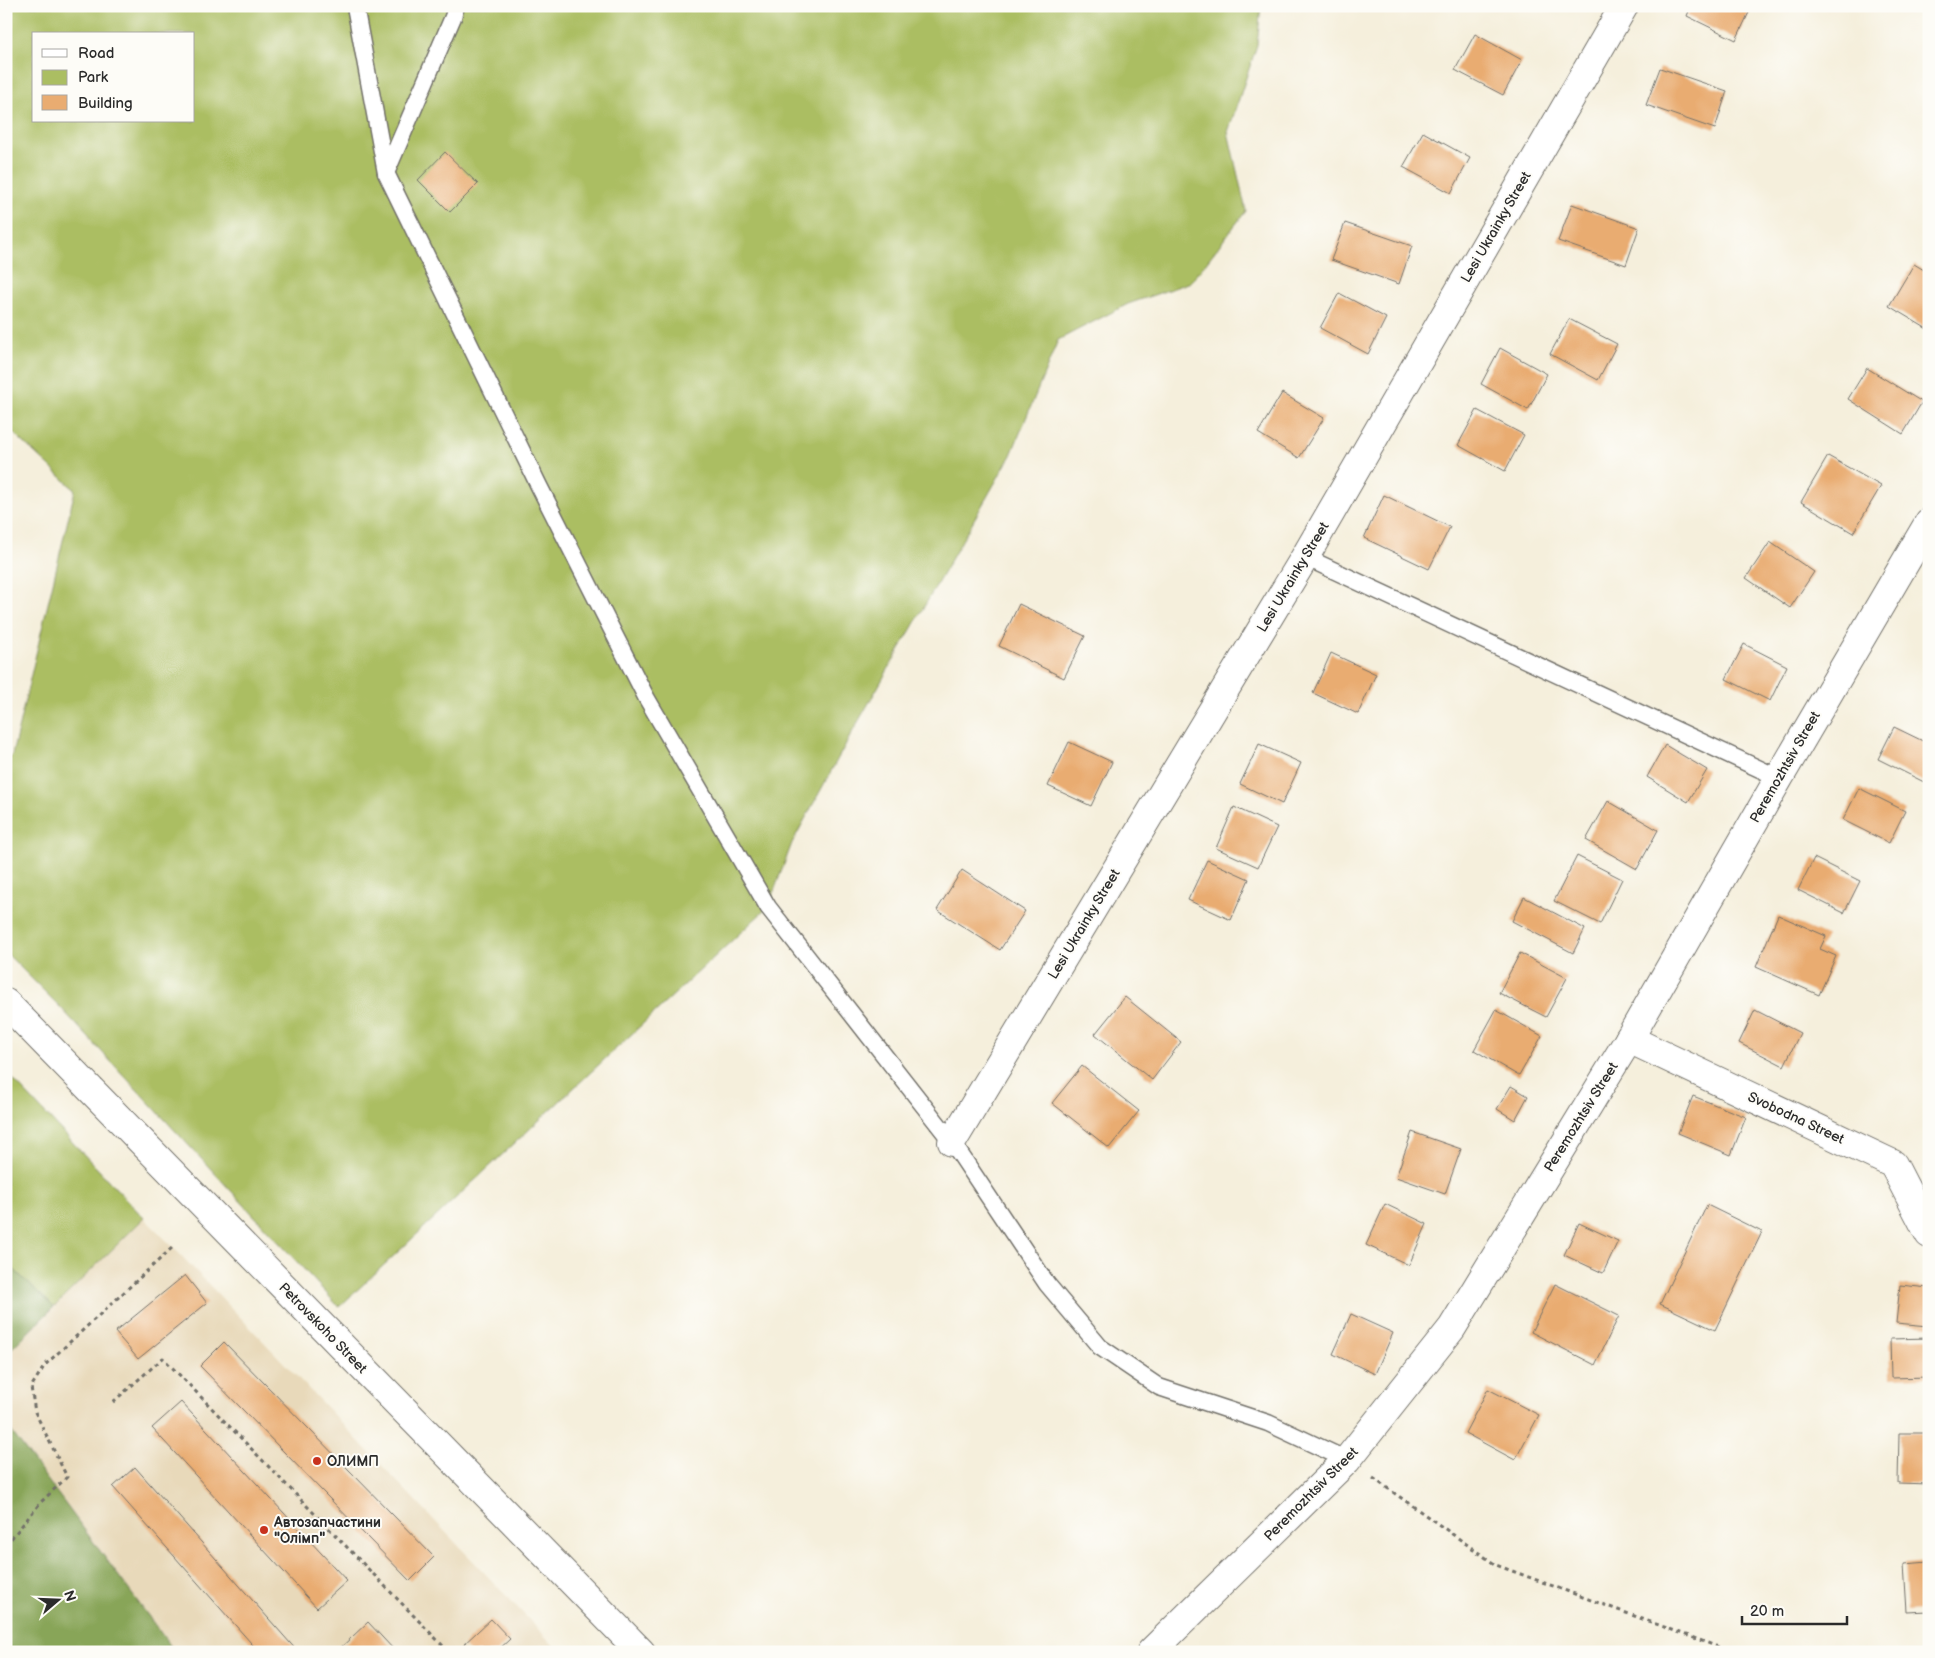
<svg xmlns="http://www.w3.org/2000/svg" width="1935" height="1658" viewBox="0 0 1935 1658" font-family="'Balsamiq Sans',sans-serif">
<style>
.built{fill:#e8d9ba}
.green{fill:#abbe62;stroke:#6b7446;fill-rule:evenodd}
.forest{fill:#88a558;stroke:#5a6842}
.building{fill:#e9ac71}
.lines{fill:none;stroke-linecap:round;stroke-linejoin:round}
.lane-casing{stroke:#727069;stroke-width:19}
.street-casing{stroke:#727069;stroke-width:30}
.secondary-casing{stroke:#727069;stroke-width:30}
.path{stroke:#727069;stroke-width:3;stroke-dasharray:4 4;stroke-linecap:butt}
.lane{stroke:#fff;stroke-width:16}
.street{stroke:#fff;stroke-width:28}
.secondary{stroke:#fff;stroke-width:28}
.poi-dot{fill:#c8321e;stroke:#fdfcf7;stroke-width:2}
.labels{text-anchor:middle;dominant-baseline:central;stroke-width:4;stroke-linejoin:round;paint-order:stroke}
.street-label{font-size:14px;fill:#2b2b2b;stroke:#fdfcf7}
.poi-label{font-size:14px;font-weight:bold;fill:#2b2b2b;stroke:#fdfcf7;text-anchor:start}
</style>
<rect width="100%" height="100%" fill="#fdfcf7"/>
<filter id="ink" filterUnits="userSpaceOnUse"><feTurbulence type="fractalNoise" baseFrequency=".02" numOctaves="2"/><feDisplacementMap in="SourceGraphic" scale="10" xChannelSelector="R" yChannelSelector="G"/><feConvolveMatrix kernelMatrix="1 2 1 2 8 2 1 2 1" color-interpolation-filters="sRGB"/></filter>
<filter id="wash" filterUnits="userSpaceOnUse"><feTurbulence type="fractalNoise" baseFrequency=".0096" numOctaves="4" result="noise"/><feDisplacementMap in="SourceGraphic" scale="20" xChannelSelector="R" yChannelSelector="G"/><feGaussianBlur stdDeviation="1.12" result="paint"/><feColorMatrix in="noise" values="0 0 0 0 0 0 0 0 0 0 0 0 0 0 0 0 0 1.4 0 .05"/><feComposite in="paint" operator="in"/></filter>
<g filter="url(#wash)">
<rect width="100%" height="100%" fill="#f5efdc"/>
<polygon class="built" points="144,1218 173,1247 560,1652 175,1652 6,1424 6,1354"/>
<g class="green">
<path d="M6,6H1261L1257,45L1228,132L1246,211L1191,282L1128,304L1058,340L1011,455L854,729L792,843L768,907L339,1307L62,1009L6,953V762L12,755L75,490L6,426ZM34,34H194V121H34Z"/>
<polygon points="6,1072 144,1218 54,1307 11,1267 6,1266"/>
</g>
<g class="forest">
<polygon points="6,1266 11,1267 54,1307 6,1354"/>
<polygon points="6,1424 175,1652 6,1652"/>
</g>
<g id="blocks">
<g class="building">
<polygon points="1691,6 1752,6 1736,40 1687,16"/>
<polygon points="1475,34 1522,60 1503,95 1455,70"/>
<polygon points="1660,68 1727,91 1715,129 1646,105"/>
<polygon points="1423,132 1470,158 1451,193 1403,167"/>
<polygon points="445,152 478,184 450,212 418,180"/>
<polygon points="1572,204 1639,228 1626,265 1558,241"/>
<polygon points="1345,223 1412,246 1399,284 1331,260"/>
<polygon points="1914,264 1929,273 1929,330 1889,306"/>
<polygon points="1339,293 1386,318 1368,354 1320,328"/>
<polygon points="1569,319 1617,344 1598,380 1550,354"/>
<polygon points="1500,348 1547,374 1528,410 1481,384"/>
<polygon points="1867,368 1922,402 1903,434 1848,399"/>
<polygon points="1282,393 1324,418 1299,458 1258,433"/>
<polygon points="1477,410 1524,435 1505,471 1458,445"/>
<polygon points="1828,456 1881,486 1853,533 1801,502"/>
<polygon points="1384,495 1450,527 1429,569 1364,538"/>
<polygon points="1770,542 1814,572 1790,608 1746,578"/>
<polygon points="1019,604 1085,636 1064,678 999,646"/>
<polygon points="1744,644 1787,666 1770,701 1726,679"/>
<polygon points="1331,653 1376,674 1358,714 1313,693"/>
<polygon points="1894,727 1929,744 1929,772 1924,782 1878,759"/>
<polygon points="1069,742 1112,762 1091,806 1048,786"/>
<polygon points="1259,744 1301,763 1282,804 1240,784"/>
<polygon points="1665,745 1707,770 1688,802 1647,777"/>
<polygon points="1859,788 1905,811 1889,843 1843,820"/>
<polygon points="1608,801 1658,830 1637,869 1586,840"/>
<polygon points="1234,807 1277,827 1258,867 1216,848"/>
<polygon points="1577,856 1622,879 1600,924 1554,901"/>
<polygon points="1814,858 1860,881 1844,913 1798,890"/>
<polygon points="1207,860 1249,879 1231,920 1188,900"/>
<polygon points="962,870 1025,911 1000,950 937,910"/>
<polygon points="1524,897 1585,929 1573,953 1512,921"/>
<polygon points="1778,915 1826,936 1820,949 1836,956 1819,995 1756,967"/>
<polygon points="1520,953 1567,978 1546,1017 1499,993"/>
<polygon points="1125,997 1181,1042 1152,1080 1095,1034"/>
<polygon points="1496,1010 1542,1036 1519,1076 1474,1050"/>
<polygon points="1755,1010 1800,1033 1784,1066 1739,1043"/>
<polygon points="1082,1066 1139,1111 1109,1148 1052,1103"/>
<polygon points="1511,1086 1528,1096 1515,1120 1497,1109"/>
<polygon points="1693,1096 1746,1117 1731,1155 1678,1133"/>
<polygon points="1412,1132 1461,1149 1445,1194 1396,1177"/>
<polygon points="1385,1204 1427,1224 1409,1265 1366,1245"/>
<polygon points="1707,1205 1762,1232 1715,1330 1660,1304"/>
<polygon points="1579,1223 1618,1241 1603,1273 1564,1255"/>
<polygon points="185,1275 207,1303 138,1359 115,1332"/>
<polygon points="1555,1284 1619,1316 1595,1365 1531,1332"/>
<polygon points="1900,1285 1929,1288 1929,1326 1896,1323"/>
<polygon points="1351,1314 1393,1333 1375,1374 1333,1354"/>
<polygon points="1929,1338 1929,1377 1891,1378 1890,1339"/>
<polygon points="224,1342 434,1557 410,1581 200,1366"/>
<polygon points="1488,1389 1539,1415 1515,1460 1465,1433"/>
<polygon points="181,1402 347,1581 317,1608 152,1428"/>
<polygon points="1899,1433 1929,1433 1929,1484 1898,1483"/>
<polygon points="135,1467 298,1652 259,1652 113,1487"/>
<polygon points="1929,1562 1929,1611 1907,1612 1904,1564"/>
<polygon points="491,1619 510,1639 496,1652 470,1652 463,1645"/>
<polygon points="368,1622 396,1652 336,1652"/>
</g>
</g>
</g>
<g filter="url(#ink)">
<use href="#blocks" fill-opacity="0" stroke="#727069" stroke-width="1"/>
<g class="lines">
<defs>
<g id="lane">
<polyline points="355,6 386,173 539,486 646,697 768,907 952,1142 1047,1284 1100,1347 1159,1387 1268,1423 1347,1460"/>
<polyline points="386,173 453,17 456,6"/>
<polyline points="1305,557 1779,778"/>
</g>
<g id="street">
<polyline points="1629,1039 1893,1164 1929,1234"/>
<polyline points="952,1142 1305,557 1624,6"/>
</g>
<g id="secondary">
<polyline points="6,1003 641,1652"/>
<polyline points="1151,1652 1347,1460 1452,1328 1629,1039 1779,778 1929,522"/>
</g>
</defs>
<use href="#lane" class="lane-casing"/>
<use href="#street" class="street-casing"/>
<use href="#secondary" class="secondary-casing"/>
<g class="path">
<polyline points="113,1402 163,1358 449,1652"/>
<polyline points="1373,1478 1496,1565 1732,1652"/>
<polyline points="6,1545 41,1502 67,1477 35,1412 31,1387 45,1365 173,1247"/>
</g>
<use href="#lane" class="lane"/>
<use href="#street" class="street"/>
<use href="#secondary" class="secondary"/>
</g>
</g>
<g class="poi-dot">
<circle cx="317" cy="1461" r="5"/>
<circle cx="264" cy="1530" r="5"/>
</g>
<g class="labels">
<g class="street-label">
<text transform="translate(1496 227) rotate(-60)">Lesi Ukrainky Street</text>
<text transform="translate(1293 577) rotate(-59)">Lesi Ukrainky Street</text>
<text transform="translate(1785 767) rotate(-60)">Peremozhtsiv Street</text>
<text transform="translate(1084 924) rotate(-59)">Lesi Ukrainky Street</text>
<text transform="translate(1581 1117) rotate(-58)">Peremozhtsiv Street</text>
<text transform="translate(1796 1118) rotate(25)">Svobodna Street</text>
<text transform="translate(323 1328) rotate(46)">Petrovskoho Street</text>
<text transform="translate(1311 1494) rotate(-45)">Peremozhtsiv Street</text>
</g>
<g class="poi-label">
<text x="327" y="1461">ОЛИМП</text>
<text x="274" y="1522">Автозапчастини<tspan x="274" dy="16">"Олімп"</tspan></text>
</g>
</g>
<rect width="1935" height="1658" fill="none" stroke="#fdfcf7" stroke-width="25"/>
<rect x="32" y="32" width="162" height="90" fill="#fdfcf7" stroke="#a9a8a5"/>
<rect x="42" y="49" width="25" height="8" fill="#ffffff" stroke="#a9a8a5"/>
<text x="78" y="58" font-size="15" fill="#2b2b2b">Road</text>
<rect x="42" y="70" width="25" height="15" fill="#abbe62" stroke="#a9a8a5"/>
<text x="78" y="82" font-size="15" fill="#2b2b2b">Park</text>
<rect x="42" y="95" width="25" height="15" fill="#e9ac71" stroke="#a9a8a5"/>
<text x="78" y="108" font-size="15" fill="#2b2b2b">Building</text>
<g transform="translate(58 1600) rotate(71)" stroke="#fdfcf7" stroke-width="4" paint-order="stroke">
<path d="M0-4L9 19L0 12L-9 19Z" fill="#2b2b2b"/>
<text y="-8" font-size="14" font-weight="bold" text-anchor="middle" fill="#2b2b2b">N</text>
</g>
<path d="M1742 1616v8h105v-8" fill="none" stroke="#2b2b2b" stroke-width="2.5"/>
<text x="1750" y="1616" font-size="15" fill="#2b2b2b" stroke="#fdfcf7" stroke-width="4" paint-order="stroke">20 m</text>
</svg>
